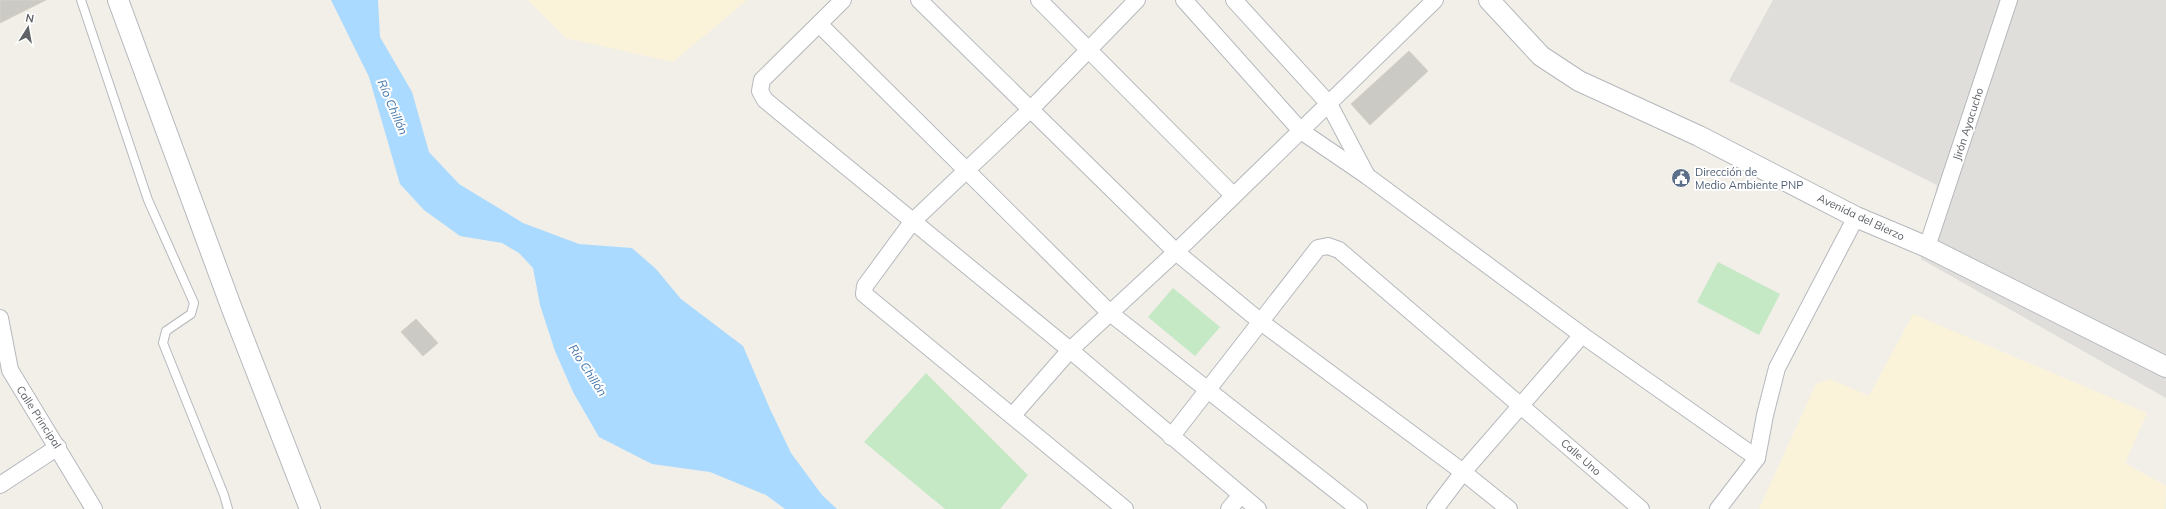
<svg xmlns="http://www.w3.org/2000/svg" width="2166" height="509" viewBox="0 0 2166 509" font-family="Mulish,sans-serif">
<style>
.industrial{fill:#e0deda}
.green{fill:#c5e8c5}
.sand{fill:#fbf3d9}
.water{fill:#aadaff}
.building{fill:#cccac5;stroke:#d6d1c6}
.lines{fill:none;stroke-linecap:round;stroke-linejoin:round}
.service-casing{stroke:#b5b8bc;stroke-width:10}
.minor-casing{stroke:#b5b8bc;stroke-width:18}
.tertiary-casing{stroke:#b5b8bc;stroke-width:22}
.service{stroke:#fff;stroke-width:8}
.minor{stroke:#fff;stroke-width:16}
.tertiary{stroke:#fff;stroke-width:20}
.labels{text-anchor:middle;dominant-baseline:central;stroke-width:4;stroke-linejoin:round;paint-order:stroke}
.street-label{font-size:11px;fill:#5f6368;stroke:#fff}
.service-label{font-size:11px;fill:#4e5e75;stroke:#fff;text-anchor:start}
.water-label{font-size:12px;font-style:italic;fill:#4174aa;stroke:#fff}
</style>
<rect width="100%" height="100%" fill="#f1efe8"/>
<polygon class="industrial" points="1773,0 2166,0 2166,398 1921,259 1937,185 1729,81"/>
<g class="green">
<polygon points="1718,262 1780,294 1759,335 1697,302"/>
<polygon points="1173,288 1220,327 1195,356 1148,317"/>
<polygon points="926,373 1028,475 1000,509 945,509 864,442"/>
</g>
<g class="sand">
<polygon points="528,0 747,0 673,62 566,38"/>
<polygon points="1913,314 2147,413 2125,463 2166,486 2165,509 1759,509 1816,384 1830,379 1869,396"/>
</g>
<polygon class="water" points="331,0 378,0 380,37 412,92 429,152 459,184 523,223 579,244 632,248 656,269 681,299 743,346 770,409 791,453 822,495 837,509 785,509 766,495 710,472 652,464 599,437 573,392 555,351 540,305 533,268 519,253 502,243 460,236 424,210 400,184 369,77"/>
<g class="building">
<polygon points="0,0 46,0 0,23"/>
<polygon points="1409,51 1428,71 1370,125 1351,104"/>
<polygon points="416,319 438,343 423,356 401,332"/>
</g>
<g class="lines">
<defs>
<polyline id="service" points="81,0 148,200 194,303 191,314 166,331 163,343 224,495 228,509"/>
<g id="minor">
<polyline points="843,0 762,80 760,91 765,100 1070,350 1258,509"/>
<polyline points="919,0 1176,252 1261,322 1463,472 1509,509"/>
<polyline points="1039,0 1233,195"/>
<polyline points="1184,0 1301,131 1367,176 1582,335 1757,458"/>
<polyline points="1234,0 1329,104 1367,176"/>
<polyline points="819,24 1110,313 1359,509"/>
<polyline points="1927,247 2009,0"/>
<polyline points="0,318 10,370 94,509"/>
<polyline points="1013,415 1070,350 1176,252 1435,0"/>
<polyline points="1171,437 1318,248 1328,246 1339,250 1641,509"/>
<polyline points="0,485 58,447"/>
<polyline points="1125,509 864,294 865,286 912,222 1031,109 1137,0"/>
<polyline points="1229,509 1241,495"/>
<polyline points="1435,509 1463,472 1582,335"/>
<polyline points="1718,509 1757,458 1765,415 1777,368 1856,217"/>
</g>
<g id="tertiary">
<polyline points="118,0 232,309 310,509"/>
<polyline points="1489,0 1541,56 1579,81 1699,136 1856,217 1927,247 2166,367"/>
</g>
</defs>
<use href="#service" class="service-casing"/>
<use href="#minor" class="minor-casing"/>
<use href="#tertiary" class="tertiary-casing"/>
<use href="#service" class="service"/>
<use href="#minor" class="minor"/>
<use href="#tertiary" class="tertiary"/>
</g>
<defs>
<symbol id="civic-disc" viewBox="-11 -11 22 22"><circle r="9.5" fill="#5c6f8a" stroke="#fff"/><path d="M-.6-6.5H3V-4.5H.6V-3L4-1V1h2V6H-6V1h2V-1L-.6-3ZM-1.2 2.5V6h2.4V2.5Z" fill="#fff"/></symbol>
</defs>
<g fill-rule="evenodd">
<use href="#civic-disc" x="1670" y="167" width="22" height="22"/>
</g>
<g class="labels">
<g class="street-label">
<text transform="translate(1968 124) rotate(-72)">Jirón Ayacucho</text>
<text transform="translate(1861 217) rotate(25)">Avenida del Bierzo</text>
<text transform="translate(39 417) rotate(57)">Calle Principal</text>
<text transform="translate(1581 457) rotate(41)">Calle Uno</text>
</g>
<g class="service-label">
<text x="1695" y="172">Dirección de<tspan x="1695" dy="13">Medio Ambiente PNP</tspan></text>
</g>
<g class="water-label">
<text transform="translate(393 107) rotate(67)">Río Chillón</text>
<text transform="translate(588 370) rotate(57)">Río Chillón</text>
</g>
</g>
<g transform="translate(28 28) rotate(11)" stroke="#ffffff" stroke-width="3" paint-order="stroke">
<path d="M0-3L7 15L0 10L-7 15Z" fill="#5f6368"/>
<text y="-6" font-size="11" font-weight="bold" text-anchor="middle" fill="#5f6368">N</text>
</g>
</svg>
